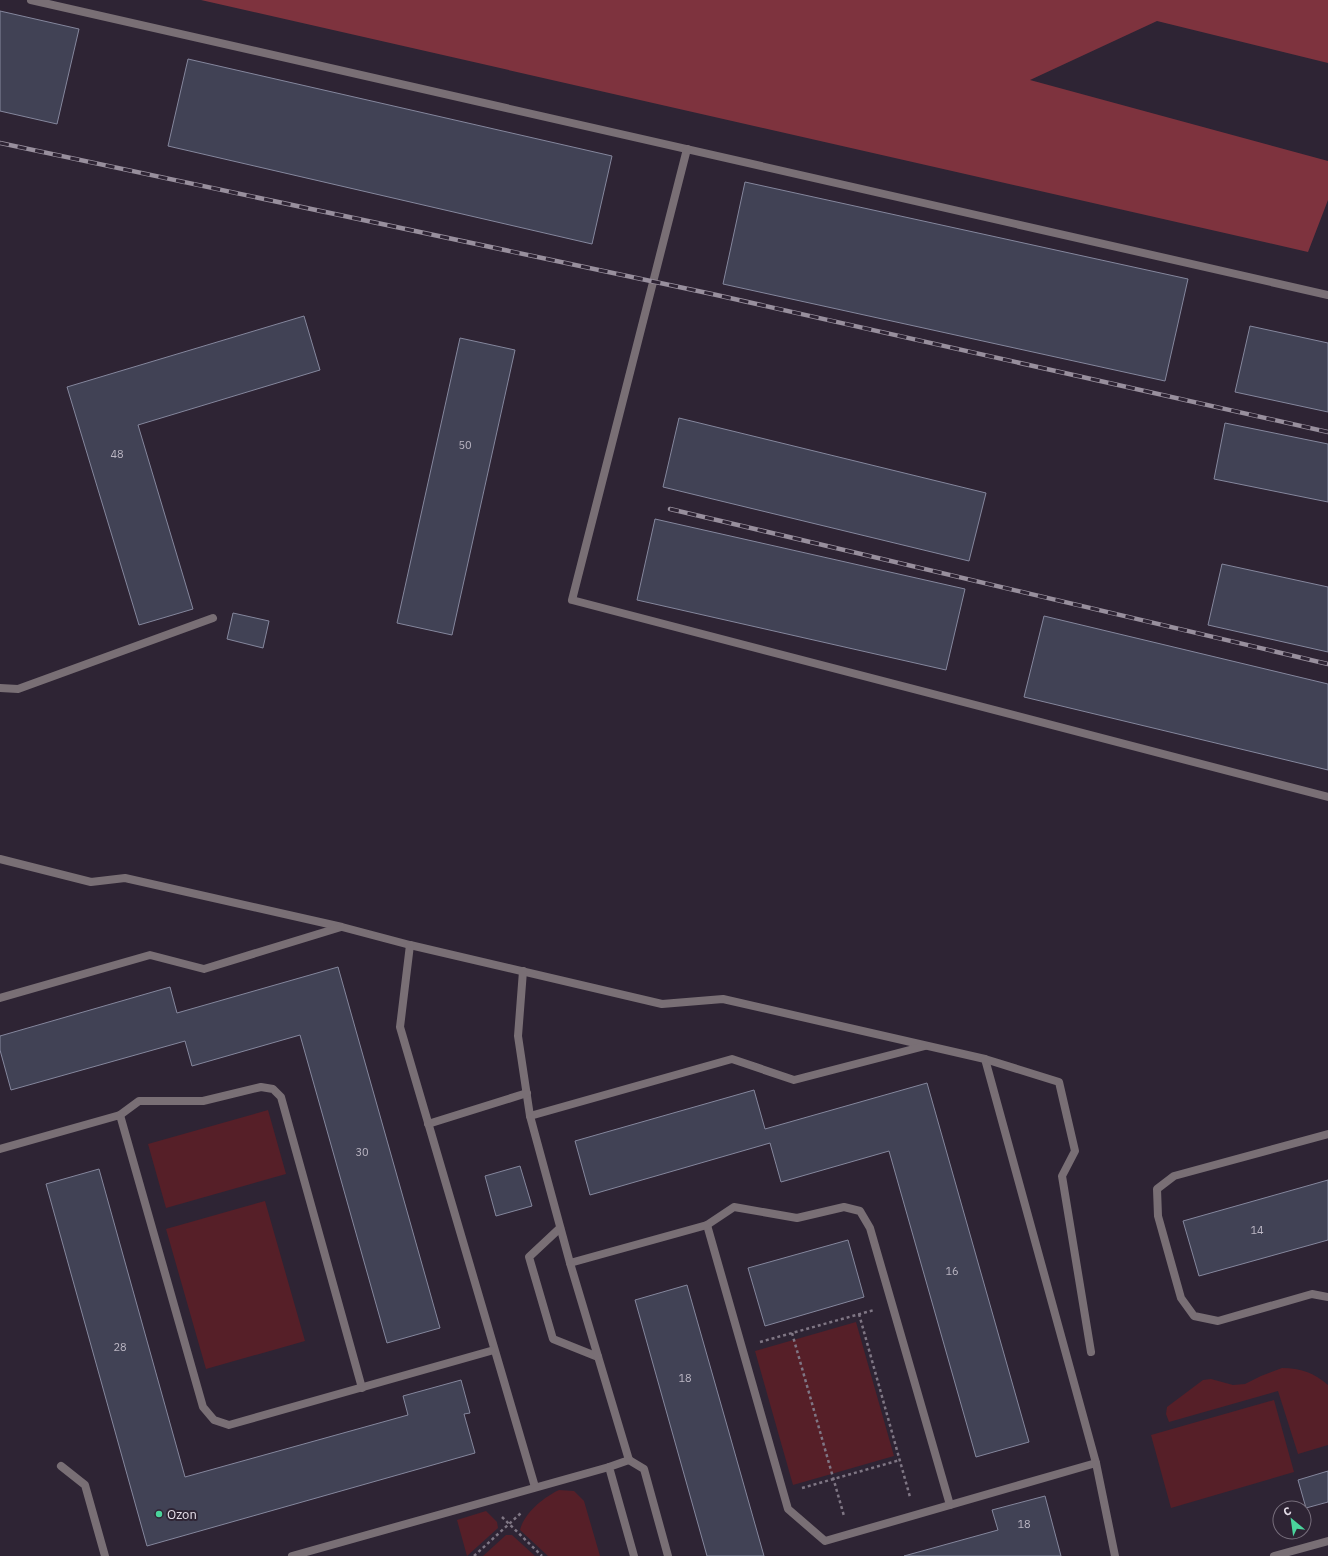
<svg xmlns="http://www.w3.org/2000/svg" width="1328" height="1556" viewBox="0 0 1328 1556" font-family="'IBM Plex Sans',sans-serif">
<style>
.green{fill:#561f28}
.forest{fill:#7e333e}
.building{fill:#414255;stroke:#85879d}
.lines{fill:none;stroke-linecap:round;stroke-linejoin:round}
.path{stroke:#7f7684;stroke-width:2.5;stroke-dasharray:3 3;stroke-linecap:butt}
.service{stroke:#796f75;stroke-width:8}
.rail-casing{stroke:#988f9d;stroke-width:4.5}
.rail{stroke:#2e2434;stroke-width:3;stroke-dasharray:9;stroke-linecap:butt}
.poi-dot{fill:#4ad49c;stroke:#2e2434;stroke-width:1.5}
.labels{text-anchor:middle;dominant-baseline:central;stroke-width:4;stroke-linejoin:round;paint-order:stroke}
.number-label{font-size:11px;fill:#bcb7c4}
.poi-label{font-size:13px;fill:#e5dee9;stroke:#2e2434;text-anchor:start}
</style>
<rect width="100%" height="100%" fill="#2e2434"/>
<g class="green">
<polygon points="268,1110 286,1174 166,1208 148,1144"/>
<polygon points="265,1201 305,1341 206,1369 166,1229"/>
<polygon points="856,1322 894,1456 793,1485 755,1351"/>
<path d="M1282,1368C1301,1368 1314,1373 1328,1385V1445L1298,1454L1278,1391L1169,1422L1166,1414L1167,1407L1203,1380L1211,1379L1233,1385L1245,1384L1261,1376Z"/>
<polygon points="1274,1400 1294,1472 1171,1508 1151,1435"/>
<path d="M559,1490L574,1491L584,1501L600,1556H548L520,1530C524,1513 544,1497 559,1490Z"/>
<polygon points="486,1511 497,1522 498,1528 467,1556 457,1520"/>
<polygon points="506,1535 512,1535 535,1556 483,1556"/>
</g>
<polygon class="forest" points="201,0 1328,0 1328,63 1157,21 1030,80 1328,161 1328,200 1308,252"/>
<g class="building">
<polygon points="0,11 79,29 57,124 0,111"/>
<polygon points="188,59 612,156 592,244 168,146"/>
<polygon points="745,182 1188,279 1165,381 723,284"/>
<polygon points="304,316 320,370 138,425 193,609 139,625 67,387"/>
<polygon points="1250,326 1328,343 1328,412 1235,392"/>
<polygon points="460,338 515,350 452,635 397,623"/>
<polygon points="679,418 986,493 969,561 663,487"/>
<polygon points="1225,423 1328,444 1328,502 1214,479"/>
<polygon points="655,519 965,589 946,670 637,600"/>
<polygon points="1222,564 1328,587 1328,652 1208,625"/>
<polygon points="233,613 269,621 263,648 227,639"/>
<polygon points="1044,616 1328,684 1328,770 1024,697"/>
<polygon points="338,967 440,1328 387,1343 300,1035 192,1066 185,1041 11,1090 0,1050 0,1036 170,987 177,1013"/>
<polygon points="927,1083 1029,1442 976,1457 889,1151 781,1182 770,1143 590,1195 575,1141 754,1090 765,1129"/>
<polygon points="520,1166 532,1206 496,1216 485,1176"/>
<polygon points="99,1169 185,1477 408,1415 403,1396 461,1380 470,1413 464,1414 475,1453 147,1546 46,1184"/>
<polygon points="1328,1180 1328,1240 1199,1276 1183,1221"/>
<polygon points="848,1240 864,1297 765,1326 748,1268"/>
<polygon points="687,1285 728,1429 764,1556 707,1556 635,1300"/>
<polygon points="1328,1471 1328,1502 1306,1508 1298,1480"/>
<polygon points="1045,1496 1061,1556 904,1556 998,1530 992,1510"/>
</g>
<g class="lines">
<g class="path">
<polyline points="859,1314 910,1497"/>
<polyline points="792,1333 844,1516"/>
<polyline points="760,1342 874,1310"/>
<polyline points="802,1488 900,1460"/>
<polyline points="502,1517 542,1556"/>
<polyline points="474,1556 521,1513"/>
</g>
<g class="service">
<polyline points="31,0 1328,295"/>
<polyline points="687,149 572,600 1328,797"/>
<polyline points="0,688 18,689 213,618"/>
<polyline points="0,859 91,882 125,878 342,927 410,945 662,1004 723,999 985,1059 1096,1463 1115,1556"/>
<polyline points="410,945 400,1027 535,1487"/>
<polyline points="523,971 518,1036 530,1116"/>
<polyline points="0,998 150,955 204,969 341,927"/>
<polyline points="985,1059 1059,1082 1075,1151 1062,1176 1091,1352"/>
<polyline points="120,1115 139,1101 203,1101 261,1087 273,1089 281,1097 362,1388"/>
<polyline points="428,1124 527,1093"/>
<polyline points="1328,1134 1174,1176 1157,1189 1158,1216 1181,1298 1194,1316 1218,1321 1312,1294 1328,1297"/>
<polyline points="0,1149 120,1115 203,1407 214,1420 229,1425 494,1350"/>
<polyline points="707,1225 788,1509 825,1541 1096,1463"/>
<polyline points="560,1228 529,1257 553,1339 598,1357"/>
<polyline points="570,1263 707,1225 734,1207 797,1218 844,1207 860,1211 870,1228 950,1505"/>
<polyline points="629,1460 644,1469 668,1556"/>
<polyline points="61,1466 85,1485 105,1556"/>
<polyline points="292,1556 609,1467"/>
<polyline points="634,1556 609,1467 629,1460 570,1263 530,1116 732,1059 794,1080 925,1046"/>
<polyline points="1274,1556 1328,1541"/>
</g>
<defs>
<g id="rail">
<polyline points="0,143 712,294 1328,432"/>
<polyline points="670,509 1328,664"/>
</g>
</defs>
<use href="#rail" class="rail-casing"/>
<use href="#rail" class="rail"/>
</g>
<circle class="poi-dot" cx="159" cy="1514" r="4"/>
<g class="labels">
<g class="number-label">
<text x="465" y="445">50</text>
<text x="117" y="454">48</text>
<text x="362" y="1152">30</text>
<text x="1257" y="1230">14</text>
<text x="952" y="1271">16</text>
<text x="120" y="1347">28</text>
<text x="685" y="1378">18</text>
<text x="1024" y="1524">18</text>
</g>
<g class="poi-label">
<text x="167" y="1514">Ozon</text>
</g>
</g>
<g transform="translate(1292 1520) rotate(331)"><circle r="19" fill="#2e2434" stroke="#776e7c"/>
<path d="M0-3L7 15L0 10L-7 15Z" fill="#4ad49c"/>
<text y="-6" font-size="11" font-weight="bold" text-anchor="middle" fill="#e5dee9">С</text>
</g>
</svg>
